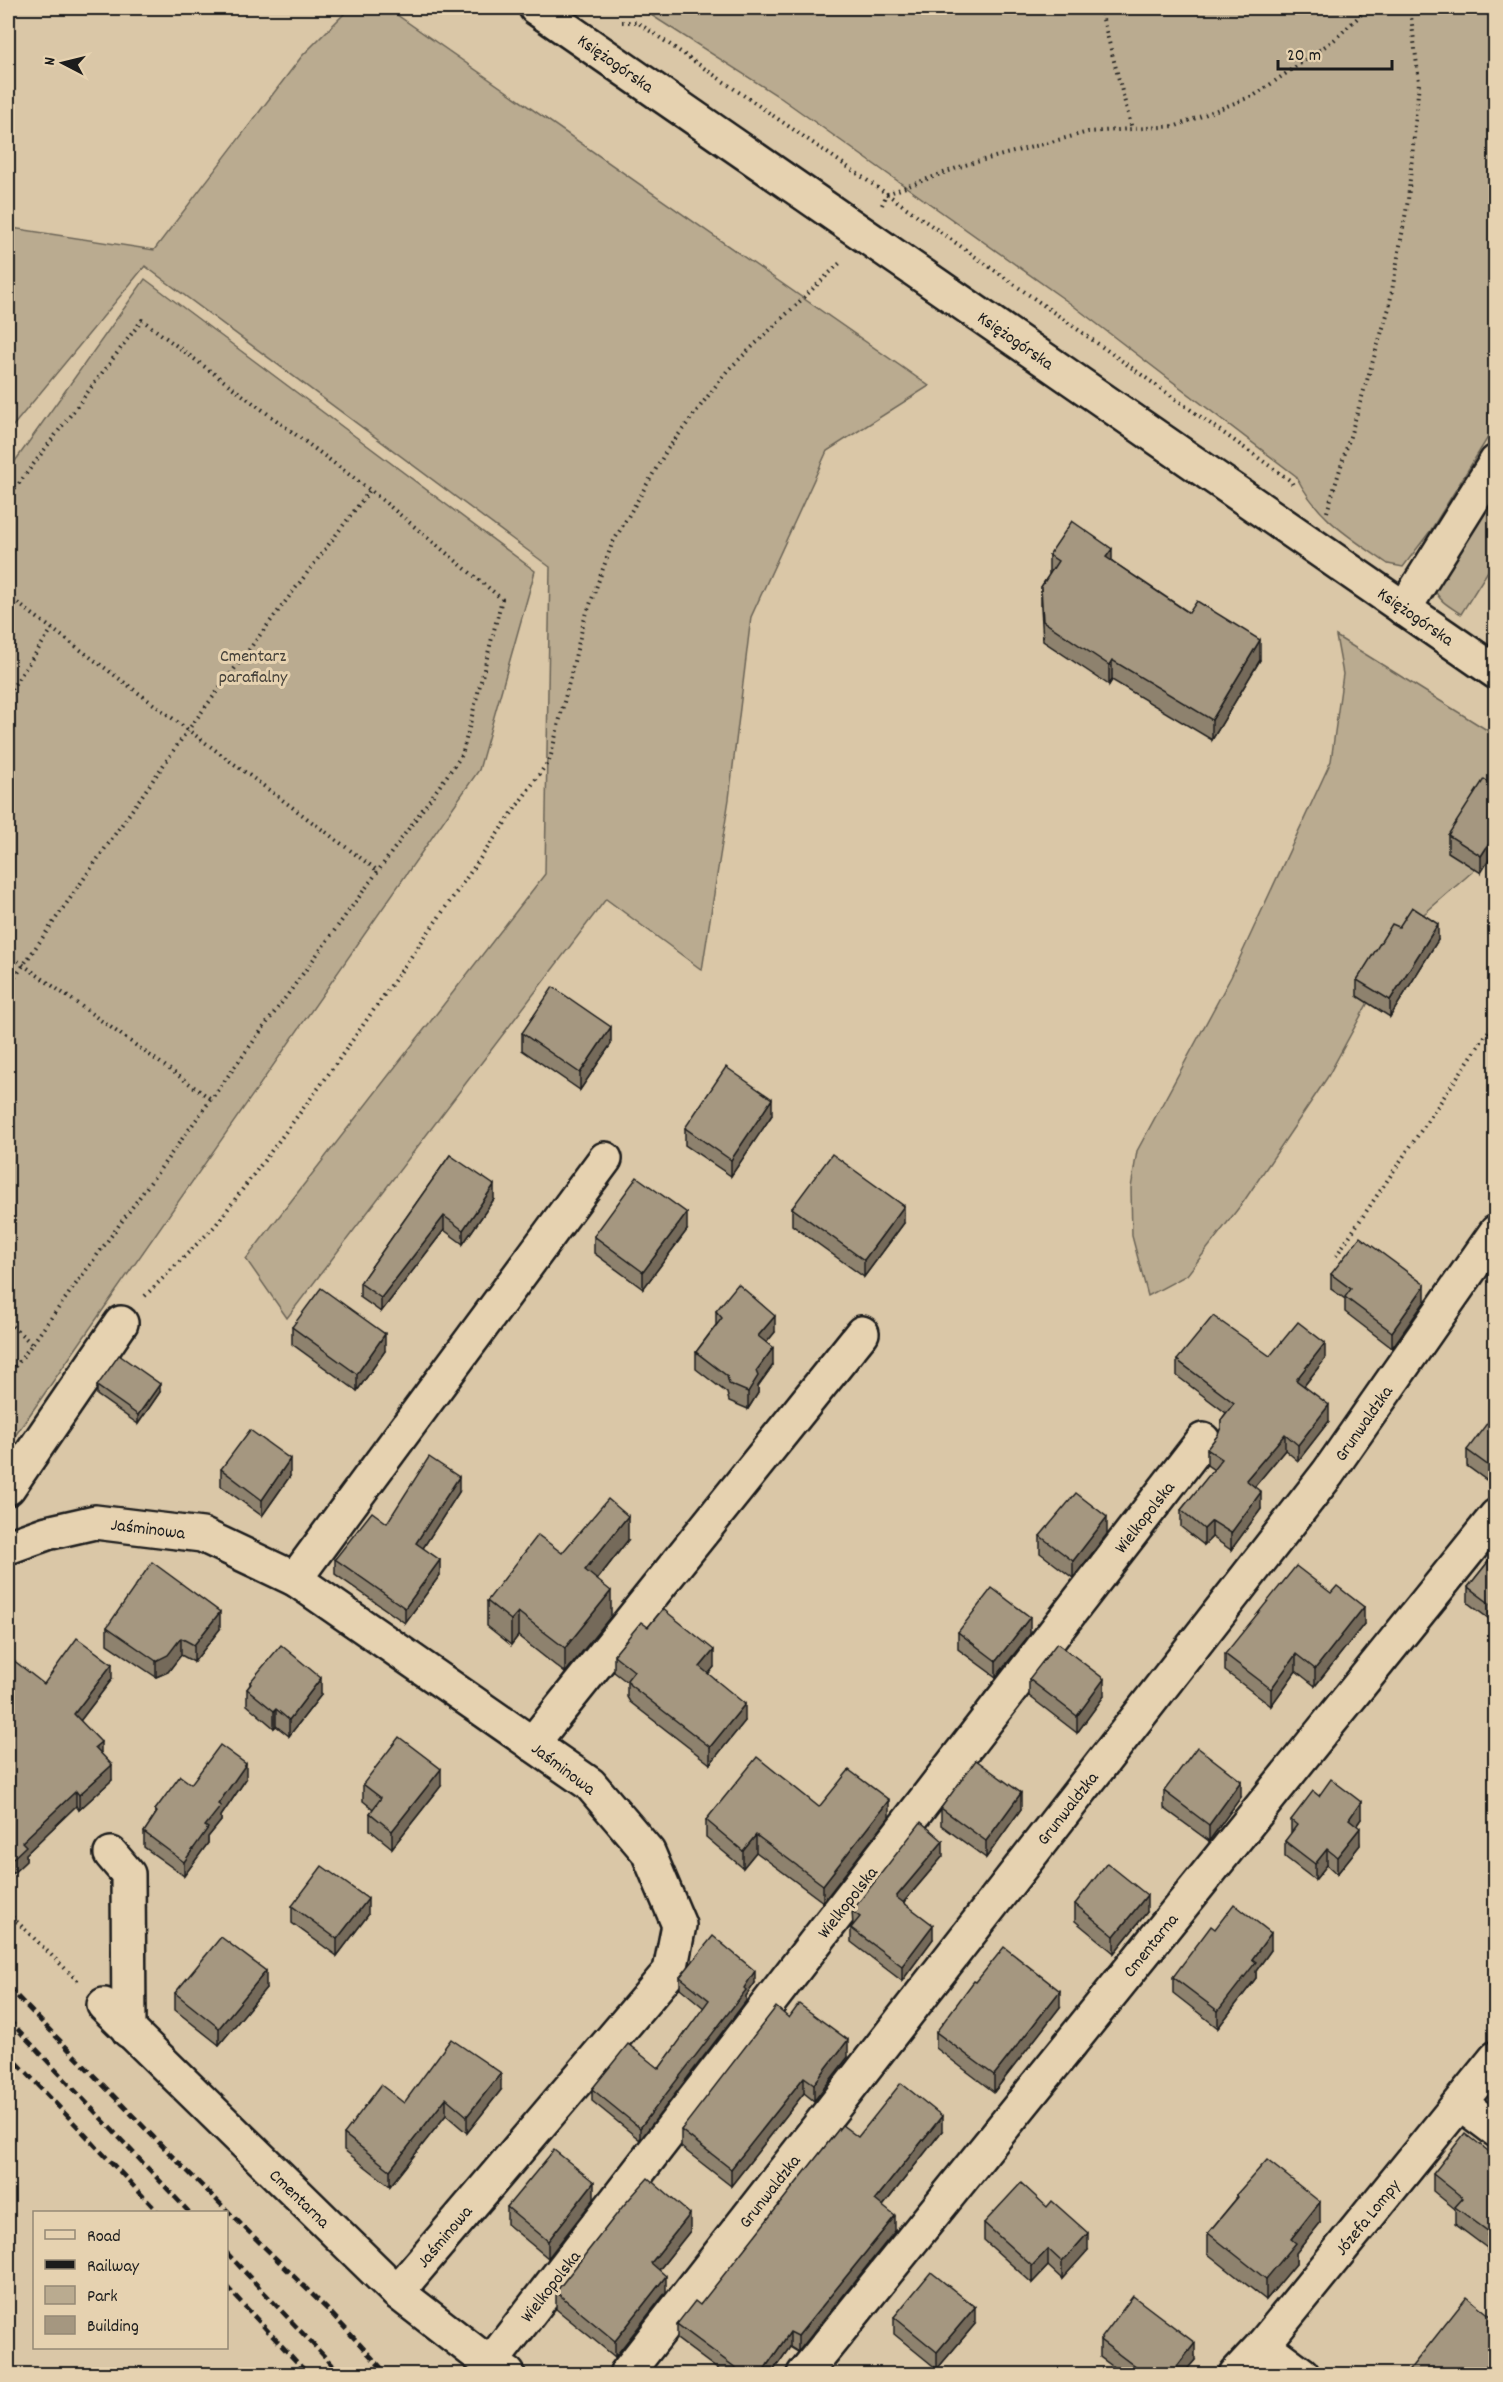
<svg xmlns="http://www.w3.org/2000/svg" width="1503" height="2382" font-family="Dekko,sans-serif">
  <rect width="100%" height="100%" fill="#dac7a7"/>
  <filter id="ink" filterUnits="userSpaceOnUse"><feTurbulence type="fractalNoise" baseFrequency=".0167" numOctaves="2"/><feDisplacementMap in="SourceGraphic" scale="12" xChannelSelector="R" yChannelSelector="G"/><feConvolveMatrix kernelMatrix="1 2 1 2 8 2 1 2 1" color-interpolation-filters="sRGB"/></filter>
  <g filter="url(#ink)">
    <g fill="#baab90" stroke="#6b6456" stroke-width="1.5">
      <polygon points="350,8 387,8 929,386 827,451 751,617 729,799 702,970 606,899 287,1318 246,1259 545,874 550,567 145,266 8,432 8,234 12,228 154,250 302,56"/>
      <path d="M640,8h855v418l-64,104 -28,37 -15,-3c-38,-27 -70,-44 -92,-88l-225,-172 -293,-208z"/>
      <polygon points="145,279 535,571 479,770 8,1446 8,471"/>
      <path d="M1495,491v69l-34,54c-12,-8 -23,-13 -27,-27z"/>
      <polygon points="1336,636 1495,735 1495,852 1409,927 1327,1078 1244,1201 1187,1275 1148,1296 1132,1236 1131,1188 1137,1151 1231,977 1331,761 1343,674"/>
    </g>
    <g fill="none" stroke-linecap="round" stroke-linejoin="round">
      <g stroke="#1c1c1c" stroke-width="38">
        <g id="minor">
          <polyline points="536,8 1496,672"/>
          <polyline points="1404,609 1496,462"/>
          <polyline points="8,1488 121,1323"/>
          <polyline points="8,1547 47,1533 95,1522 202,1535 295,1579 590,1784 648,1852 679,1925 670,1971 397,2292"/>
          <polyline points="295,1579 605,1159"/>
          <polyline points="532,1744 862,1333"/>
          <polyline points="111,1854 128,1874 129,2031"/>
          <polyline points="104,2005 397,2292 490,2364 508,2374"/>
          <polyline points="1460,2103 1496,2130"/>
          <polyline points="1263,2345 1302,2374"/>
          <polyline points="490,2364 1203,1440"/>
          <polyline points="626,2374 1328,1473 1496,1232"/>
          <polyline points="804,2374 1496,1516"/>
          <polyline points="1236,2374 1263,2345 1496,2058"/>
        </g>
      </g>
      <g stroke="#1c1c1c" stroke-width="4" stroke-dasharray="1.5 4.5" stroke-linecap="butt">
        <polyline points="1100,8 1132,129"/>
        <polyline points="622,22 637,22 887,194 1291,481 1294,487"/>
        <polyline points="882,205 887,194 965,165 1088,132 1176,126 1255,95 1334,40 1368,8"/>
        <polyline points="8,498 142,320 370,490 502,599 462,755 378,871"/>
        <polyline points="1327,512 1389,308 1408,200 1419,82 1410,8"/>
        <polyline points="8,596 378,871 8,1377"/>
        <polyline points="8,694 52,629"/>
        <polyline points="8,954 211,1099"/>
        <polyline points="8,987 188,730 370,490"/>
        <polyline points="1336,1256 1496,1020"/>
        <polyline points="145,1296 215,1226 323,1082 550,759 584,621 612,544 667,450 727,371 842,261"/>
        <polyline points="8,1322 32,1344"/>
        <polyline points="8,1913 79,1982"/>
      </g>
      <use href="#minor" stroke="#e6d2b0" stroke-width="33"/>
      <g stroke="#1c1c1c" stroke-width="4.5" stroke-dasharray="9 4.5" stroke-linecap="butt">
        <polyline points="8,1987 169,2153 332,2314 387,2374"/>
        <polyline points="8,2019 189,2212"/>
        <polyline points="8,2053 158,2212"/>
        <polyline points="226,2252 341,2374"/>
        <polyline points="226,2286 308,2374"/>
      </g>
    </g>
    <g fill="#8e826e" stroke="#1c1c1c" stroke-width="1.5">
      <polygon points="1049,555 1112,561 1260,660 1212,740 1112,680 1109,685 1043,641 1041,607 1041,587 1049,575"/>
      <polygon points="1490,783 1481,873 1448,852 1448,835"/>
      <polygon points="1399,927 1438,940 1390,1017 1357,996 1357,980"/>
      <polygon points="522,1033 611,1044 580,1090 522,1050"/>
      <polygon points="772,1115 731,1176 685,1145 685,1128"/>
      <polygon points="450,1155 494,1199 463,1244 444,1230 381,1312 360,1297 360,1283"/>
      <polygon points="792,1208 904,1223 864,1277 792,1225"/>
      <polygon points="687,1230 643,1289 594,1253 594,1236"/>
      <polygon points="1331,1274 1425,1301 1392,1348 1345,1312 1345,1299 1331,1289"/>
      <polygon points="716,1311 775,1332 766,1343 773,1365 758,1386 758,1393 748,1409 729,1401 727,1393 696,1369 696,1352 716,1325"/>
      <polygon points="292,1327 385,1351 357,1391 292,1344"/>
      <polygon points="1270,1356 1325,1359 1304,1386 1329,1421 1298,1461 1285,1450 1254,1487 1261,1509 1231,1550 1212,1537 1204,1545 1181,1527 1181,1510 1214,1470 1207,1465 1207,1449 1218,1435 1221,1428 1221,1420 1226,1413 1177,1376 1177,1360"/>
      <polygon points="97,1386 160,1392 138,1424 97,1395"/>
      <polygon points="1496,1428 1496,1487 1467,1466 1467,1450"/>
      <polygon points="221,1469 290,1476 262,1516 221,1486"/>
      <polygon points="459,1492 423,1548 440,1575 405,1623 335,1574 335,1559 387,1523"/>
      <polygon points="1107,1534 1073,1578 1040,1553 1040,1536"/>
      <polygon points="628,1540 597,1580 611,1616 565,1673 518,1636 511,1645 487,1626 487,1601 562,1553"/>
      <polygon points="1496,1552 1496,1624 1468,1603 1468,1587"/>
      <polygon points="1331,1593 1364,1624 1315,1686 1296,1671 1271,1706 1225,1671 1225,1654"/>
      <polygon points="107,1627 220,1629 194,1662 181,1655 168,1672 156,1677 107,1644"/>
      <polygon points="648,1627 714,1667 708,1674 745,1721 710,1764 630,1702 627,1697 627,1682 614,1672 614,1655"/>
      <polygon points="958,1632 1030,1634 996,1677 958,1649"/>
      <polygon points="112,1679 80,1721 101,1753 112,1780 79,1810 76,1806 26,1854 26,1861 8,1878 44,1684"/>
      <polygon points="1029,1679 1104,1696 1077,1733 1029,1696"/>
      <polygon points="250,1682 321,1695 289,1736 276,1726 274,1728 247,1705 247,1689 250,1685"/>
      <polygon points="246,1779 221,1816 221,1821 208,1837 208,1843 184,1876 144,1847 144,1832 155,1816 155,1810 191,1784"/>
      <polygon points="363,1784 441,1786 392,1848 370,1830 370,1813 373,1809 363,1801"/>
      <polygon points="1164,1791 1241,1797 1209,1841 1164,1808"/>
      <polygon points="1319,1796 1361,1819 1357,1825 1360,1845 1337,1874 1327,1865 1315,1880 1285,1857 1285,1841 1291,1834 1291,1820"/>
      <polygon points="819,1807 889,1817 823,1902 756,1852 743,1868 706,1837 706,1820"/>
      <polygon points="941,1808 1021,1809 986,1858 941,1825"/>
      <polygon points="943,1856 904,1902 933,1939 902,1981 851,1942 851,1928 853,1926 852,1911"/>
      <polygon points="1075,1904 1147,1912 1114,1953 1075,1921"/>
      <polygon points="292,1906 368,1915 337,1956 292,1923"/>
      <polygon points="1215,1929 1271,1950 1256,1971 1256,1978 1218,2028 1173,1993 1173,1977"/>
      <polygon points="680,1977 755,1983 746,1996 746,2001 640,2140 592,2101 592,2089 659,2069 704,2008 680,1988"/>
      <polygon points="266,1988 219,2045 175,2010 175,1993"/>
      <polygon points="1060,2007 994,2092 936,2048 936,2032"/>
      <polygon points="789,2018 848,2057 814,2101 804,2093 731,2186 681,2147 681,2130"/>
      <polygon points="501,2090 467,2133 446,2115 390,2186 344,2150 344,2134 404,2103"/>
      <polygon points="942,2131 883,2206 895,2231 798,2352 790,2347 771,2374 724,2374 677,2339 677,2324 700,2305 858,2137"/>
      <polygon points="1496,2157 1496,2258 1487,2251 1487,2248 1455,2224 1455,2209 1433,2191 1433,2174"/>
      <polygon points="1236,2195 1320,2223 1296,2253 1296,2264 1266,2300 1208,2254 1208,2233 1236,2199"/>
      <polygon points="594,2199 548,2258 507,2224 507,2207"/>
      <polygon points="984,2223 1088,2250 1062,2279 1048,2266 1032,2283 984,2240"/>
      <polygon points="690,2231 659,2270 666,2292 615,2357 556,2309 556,2292"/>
      <polygon points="894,2317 975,2324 937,2369 894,2334"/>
      <polygon points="1100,2340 1195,2360 1183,2374 1123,2374 1100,2357"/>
    </g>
    <g fill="#746a5a" stroke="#1c1c1c" stroke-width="1.5">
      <polygon points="1112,549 1112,569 1106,557"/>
      <polygon points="1260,640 1260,660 1212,740 1212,720"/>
      <polygon points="1112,660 1112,680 1109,685 1109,665"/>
      <polygon points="1496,833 1496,849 1481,873 1481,856"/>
      <polygon points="1438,924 1438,940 1390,1017 1390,1000"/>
      <polygon points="611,1027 611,1044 580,1090 580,1073"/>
      <polygon points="772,1099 772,1115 731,1176 731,1160"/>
      <polygon points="494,1185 494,1199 463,1244 463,1230"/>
      <polygon points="904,1206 904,1223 864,1277 864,1260"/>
      <polygon points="687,1213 687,1230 643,1289 643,1272"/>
      <polygon points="444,1216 444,1230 381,1312 381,1298"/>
      <polygon points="1425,1285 1425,1301 1392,1348 1392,1332"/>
      <polygon points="775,1316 775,1332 758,1353 758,1336"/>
      <polygon points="385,1334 385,1351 357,1391 357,1374"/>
      <polygon points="1325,1343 1325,1359 1296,1396 1296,1380"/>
      <polygon points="773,1348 773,1365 758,1386 758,1393 748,1409 748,1392 756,1371"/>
      <polygon points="160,1384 160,1392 138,1424 138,1415"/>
      <polygon points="1329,1405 1329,1421 1298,1461 1298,1445"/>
      <polygon points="1285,1434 1285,1450 1246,1497 1246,1480"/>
      <polygon points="290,1459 290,1476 262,1516 262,1500"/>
      <polygon points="459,1477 459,1492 416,1559 416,1543"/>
      <polygon points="1261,1492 1261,1509 1231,1550 1231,1533"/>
      <polygon points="628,1516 628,1540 585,1595 585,1570"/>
      <polygon points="1107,1517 1107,1534 1073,1578 1073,1561"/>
      <polygon points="1212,1521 1212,1537 1204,1545 1204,1529"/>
      <polygon points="440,1560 440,1575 405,1623 405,1608"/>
      <polygon points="611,1591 611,1616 565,1673 565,1648"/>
      <polygon points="1364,1607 1364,1624 1315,1686 1315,1669"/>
      <polygon points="220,1612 220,1629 194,1662 194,1645"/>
      <polygon points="518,1612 518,1636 511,1645 511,1620"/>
      <polygon points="1030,1617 1030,1634 996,1677 996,1661"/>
      <polygon points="181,1638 181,1655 168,1672 156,1677 156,1661"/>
      <polygon points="714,1650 714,1667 700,1684 700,1667"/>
      <polygon points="1296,1654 1296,1671 1271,1706 1271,1689"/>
      <polygon points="112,1664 112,1679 74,1729 74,1714"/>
      <polygon points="321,1678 321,1695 289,1736 289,1720"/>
      <polygon points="1104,1679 1104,1696 1077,1733 1077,1716"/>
      <polygon points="745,1704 745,1721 710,1764 710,1747"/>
      <polygon points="276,1709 276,1726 274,1728 274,1711"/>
      <polygon points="101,1742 101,1757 95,1747"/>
      <polygon points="246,1764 246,1779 221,1816 221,1821 208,1837 208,1843 184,1876 184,1862 218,1804"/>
      <polygon points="112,1765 112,1780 79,1810 79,1795"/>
      <polygon points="441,1769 441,1786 392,1848 392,1831"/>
      <polygon points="1241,1781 1241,1797 1209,1841 1209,1825"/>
      <polygon points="76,1791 76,1806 26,1854 26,1861 8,1878 8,1863 22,1842"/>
      <polygon points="1021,1793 1021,1809 986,1858 986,1841"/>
      <polygon points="889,1800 889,1817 823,1902 823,1885"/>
      <polygon points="1361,1802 1361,1819 1349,1836 1349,1819"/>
      <polygon points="1360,1828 1360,1845 1337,1874 1337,1857"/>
      <polygon points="756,1835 756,1852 743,1868 743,1851"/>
      <polygon points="943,1841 943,1856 896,1911 896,1897"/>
      <polygon points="1327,1849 1327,1865 1315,1880 1315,1864"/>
      <polygon points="1147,1895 1147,1912 1114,1953 1114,1936"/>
      <polygon points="368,1899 368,1915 337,1956 337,1939"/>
      <polygon points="933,1925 933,1939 902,1981 902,1966"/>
      <polygon points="1271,1933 1271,1950 1256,1971 1256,1978 1218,2028 1218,2011 1252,1959"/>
      <polygon points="266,1971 266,1988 219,2045 219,2028"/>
      <polygon points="755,1971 755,1983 746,1996 746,2001 640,2140 640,2128"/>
      <polygon points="1060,1991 1060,2007 994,2092 994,2075"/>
      <polygon points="848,2040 848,2057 814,2101 814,2084"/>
      <polygon points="501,2073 501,2090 467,2133 467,2116"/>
      <polygon points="804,2077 804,2093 731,2186 731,2169"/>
      <polygon points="446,2098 446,2115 390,2186 390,2170"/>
      <polygon points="942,2116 942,2131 875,2216 875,2200"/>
      <polygon points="594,2182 594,2199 548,2258 548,2241"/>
      <polygon points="1320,2202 1320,2223 1296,2253 1296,2264 1266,2300 1266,2279 1291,2239"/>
      <polygon points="690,2214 690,2231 651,2280 651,2263"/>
      <polygon points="895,2216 895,2231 798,2352 798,2336"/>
      <polygon points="1088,2233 1088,2250 1062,2279 1062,2262"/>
      <polygon points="1048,2249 1048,2266 1032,2283 1032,2266"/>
      <polygon points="666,2276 666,2292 615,2357 615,2341"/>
      <polygon points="975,2307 975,2324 937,2369 937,2352"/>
      <polygon points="790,2332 790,2347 771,2374 761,2374"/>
      <polygon points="1195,2343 1195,2360 1183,2374 1171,2374"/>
      <polygon points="1496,2356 1496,2373 1494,2374 1480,2374"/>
    </g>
    <g fill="#a59780" stroke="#1c1c1c" stroke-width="1.5">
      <polygon points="1072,521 1112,549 1106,557 1189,613 1197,601 1260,640 1212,720 1112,660 1109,665 1043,621 1041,587 1058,561 1049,555"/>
      <polygon points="1496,774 1496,833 1481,856 1448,835 1484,779 1490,783"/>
      <polygon points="1412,907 1438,924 1390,1000 1357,980 1392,924 1399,927"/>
      <polygon points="553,987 611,1027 580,1073 522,1033"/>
      <polygon points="726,1067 772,1099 731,1160 685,1128"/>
      <polygon points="832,1154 904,1206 864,1260 792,1208"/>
      <polygon points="450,1155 494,1185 463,1230 444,1216 381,1298 360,1283"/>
      <polygon points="637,1177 687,1213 643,1272 594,1236"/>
      <polygon points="1360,1237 1425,1285 1392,1332 1345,1297 1351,1289 1331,1274"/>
      <polygon points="738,1284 775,1316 758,1336 773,1348 756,1371 758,1376 748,1392 729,1384 727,1376 696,1352 722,1318 716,1311"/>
      <polygon points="321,1288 385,1334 357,1374 292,1327"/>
      <polygon points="1213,1316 1270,1356 1298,1322 1325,1343 1296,1380 1329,1405 1298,1445 1285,1434 1246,1480 1261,1492 1231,1533 1212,1521 1204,1529 1181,1510 1222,1459 1207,1449 1218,1435 1221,1427 1221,1420 1234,1403 1177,1360"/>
      <polygon points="119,1355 160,1384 138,1415 97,1386"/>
      <polygon points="1488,1422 1496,1428 1496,1471 1467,1450"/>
      <polygon points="250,1430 290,1459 262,1500 221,1469"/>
      <polygon points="429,1457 459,1477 416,1543 440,1560 405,1608 335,1559 372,1512 387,1523"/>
      <polygon points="1076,1493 1107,1517 1073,1561 1040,1536"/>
      <polygon points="608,1499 628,1516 585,1570 611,1591 565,1648 518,1612 511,1620 487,1601 538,1535 562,1553"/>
      <polygon points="1496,1552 1496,1608 1468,1587"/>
      <polygon points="152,1562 220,1612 194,1645 181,1638 168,1655 156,1661 107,1627"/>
      <polygon points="1296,1566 1331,1593 1337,1586 1364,1607 1315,1669 1296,1654 1271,1689 1225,1654"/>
      <polygon points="992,1588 1030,1617 996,1661 958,1632"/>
      <polygon points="663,1609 714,1650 700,1667 745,1704 710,1747 630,1685 627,1680 634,1671 614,1655 641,1622 648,1627"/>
      <polygon points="77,1638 112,1664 74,1714 101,1742 95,1747 112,1765 79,1795 76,1791 22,1842 26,1846 8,1863 8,1656 44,1684"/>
      <polygon points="1057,1643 1104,1679 1077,1716 1029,1679"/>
      <polygon points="281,1645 321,1678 289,1720 276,1709 274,1711 247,1689 251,1684 250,1682"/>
      <polygon points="399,1737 441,1769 392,1831 370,1813 381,1798 363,1784"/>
      <polygon points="220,1745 246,1764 218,1804 221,1806 205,1826 208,1828 184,1862 144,1832 157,1812 155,1810 180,1776 191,1784"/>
      <polygon points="1197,1747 1241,1781 1209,1825 1164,1791"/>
      <polygon points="757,1757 819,1807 849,1770 889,1800 823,1885 756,1835 743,1851 706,1820"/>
      <polygon points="976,1760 1021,1793 986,1841 941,1808"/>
      <polygon points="1331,1779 1361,1802 1349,1819 1360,1828 1337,1857 1327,1849 1315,1864 1285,1841 1297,1825 1291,1820 1313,1791 1319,1796"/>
      <polygon points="921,1822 943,1841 896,1897 933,1925 902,1966 851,1928 860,1917 852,1911"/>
      <polygon points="1107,1863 1147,1895 1114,1936 1075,1904"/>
      <polygon points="322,1866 368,1899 337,1939 292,1906"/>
      <polygon points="1234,1904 1271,1933 1252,1959 1256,1962 1218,2011 1173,1977 1211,1926 1215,1929"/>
      <polygon points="713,1936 755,1971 744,1988 746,1990 640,2128 592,2089 628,2044 659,2069 709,2000 680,1977"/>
      <polygon points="221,1937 266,1971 219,2028 175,1993"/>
      <polygon points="1004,1947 1060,1991 994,2075 936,2032 974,1981 976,1982"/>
      <polygon points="799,2004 848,2040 814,2084 804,2077 731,2169 681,2130 776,2007 789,2018"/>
      <polygon points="451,2039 501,2073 467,2116 446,2098 390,2170 344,2134 381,2085 404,2103"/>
      <polygon points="901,2083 942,2116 875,2200 895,2216 798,2336 790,2332 761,2374 744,2374 677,2324 695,2301 700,2305 842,2125 858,2137"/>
      <polygon points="1465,2133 1496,2157 1496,2242 1487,2235 1489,2232 1455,2207 1463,2198 1433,2174"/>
      <polygon points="554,2150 594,2182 548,2241 507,2207"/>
      <polygon points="1267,2160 1320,2202 1291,2239 1296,2243 1266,2279 1208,2233 1238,2197 1236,2195"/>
      <polygon points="648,2178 690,2214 651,2263 666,2276 615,2341 556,2292 623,2206"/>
      <polygon points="1021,2183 1047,2207 1052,2201 1088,2233 1062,2262 1048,2249 1032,2266 984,2223"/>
      <polygon points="931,2272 975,2307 937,2352 894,2317"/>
      <polygon points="1133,2296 1195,2343 1171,2374 1145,2374 1100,2340"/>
      <polygon points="1467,2297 1496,2320 1496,2356 1480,2374 1406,2374"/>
    </g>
  </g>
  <g text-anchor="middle" stroke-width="6" stroke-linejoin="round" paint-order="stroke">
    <g font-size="18" fill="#1c1c1c" stroke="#e6d2b0">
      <text transform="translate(616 63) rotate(35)" y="6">Księżogórska</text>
      <text transform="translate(1016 340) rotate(35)" y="6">Księżogórska</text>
      <text transform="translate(1416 616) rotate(35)" y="6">Księżogórska</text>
      <text transform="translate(1363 1423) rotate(-55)" y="6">Grunwaldzka</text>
      <text transform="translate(1144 1517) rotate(-52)" y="6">Wielkopolska</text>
      <text transform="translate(148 1528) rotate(7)" y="6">Jaśminowa</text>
      <text transform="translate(564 1768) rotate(37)" y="6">Jaśminowa</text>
      <text transform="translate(1067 1808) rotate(-52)" y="6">Grunwaldzka</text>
      <text transform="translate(847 1902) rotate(-52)" y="6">Wielkopolska</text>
      <text transform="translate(1150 1945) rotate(-51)" y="6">Cmentarna</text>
      <text transform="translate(769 2191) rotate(-52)" y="6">Grunwaldzka</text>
      <text transform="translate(300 2198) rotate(44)" y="6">Cmentarna</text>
      <text transform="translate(1367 2217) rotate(-51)" y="6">Józefa Lompy</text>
      <text transform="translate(444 2236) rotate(-50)" y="6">Jaśminowa</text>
      <text transform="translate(550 2286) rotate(-52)" y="6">Wielkopolska</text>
    </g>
    <g font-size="18" fill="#444039" stroke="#e6d2b0">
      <text x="253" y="661">Cmentarz<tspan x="253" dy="21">parafialny</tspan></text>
    </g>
  </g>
  <rect width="1503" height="2382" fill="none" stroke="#e6d2b0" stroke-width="30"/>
  <rect x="15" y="15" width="1473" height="2352" fill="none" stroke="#1c1c1c" stroke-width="2" filter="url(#ink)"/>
  <rect x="33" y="2211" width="195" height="138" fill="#e6d2b0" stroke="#958975" stroke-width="1.5"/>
  <rect x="45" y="2230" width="30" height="9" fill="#e6d2b0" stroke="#958975" stroke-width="1.5"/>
  <text x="87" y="2241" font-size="18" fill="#1c1c1c">Road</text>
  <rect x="45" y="2260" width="30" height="9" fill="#1c1c1c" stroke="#958975" stroke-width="1.5"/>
  <text x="87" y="2271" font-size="18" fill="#1c1c1c">Railway</text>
  <rect x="45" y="2286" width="30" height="18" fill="#baab90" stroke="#958975" stroke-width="1.5"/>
  <text x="87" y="2301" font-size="18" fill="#1c1c1c">Park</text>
  <rect x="45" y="2316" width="30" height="18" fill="#a59780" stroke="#958975" stroke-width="1.5"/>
  <text x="87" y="2331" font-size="18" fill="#1c1c1c">Building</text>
  <g transform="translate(63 63) rotate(277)" stroke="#e6d2b0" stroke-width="4.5" paint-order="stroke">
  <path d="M0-4.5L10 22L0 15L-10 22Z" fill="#1c1c1c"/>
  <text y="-9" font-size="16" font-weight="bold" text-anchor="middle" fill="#1c1c1c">N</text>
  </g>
  <path d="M1278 60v9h114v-9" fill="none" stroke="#1c1c1c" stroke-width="3"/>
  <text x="1287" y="60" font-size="18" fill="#1c1c1c" stroke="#e6d2b0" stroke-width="4.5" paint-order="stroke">20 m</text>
</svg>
